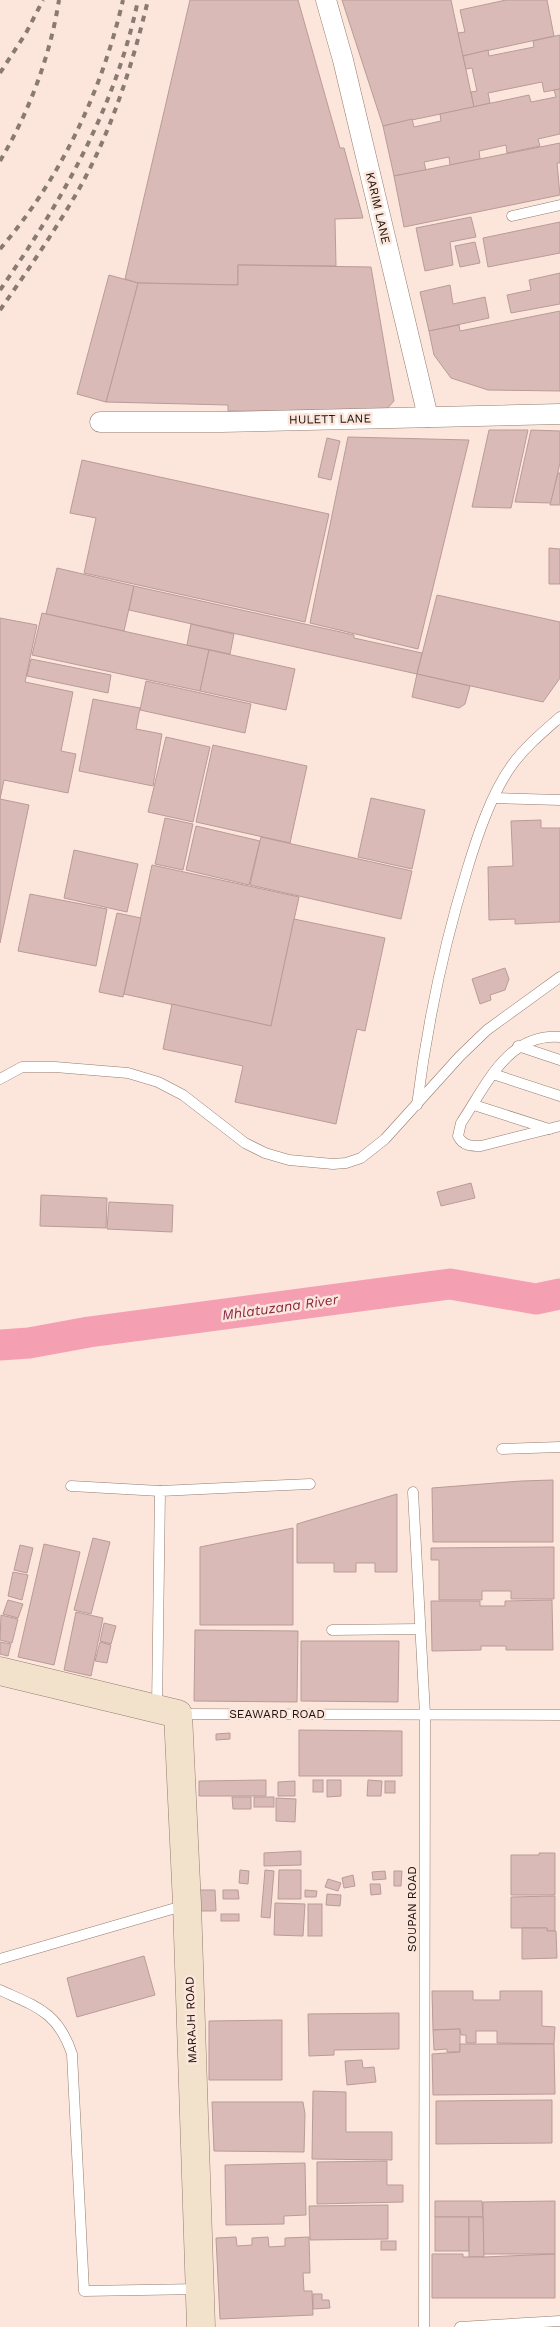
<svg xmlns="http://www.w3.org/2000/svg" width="560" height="2327" font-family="'Work Sans',sans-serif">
  <rect width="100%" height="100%" fill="#fce6db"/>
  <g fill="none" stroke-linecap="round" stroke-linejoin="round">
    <polyline stroke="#f59fb3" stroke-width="31" points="0,1345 29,1343 89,1332 450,1284 536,1299 560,1294"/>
  </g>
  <g fill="#d9bab6" stroke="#b99b97">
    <polygon points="190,0 298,0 340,148 344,148 363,218 335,219 336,266 238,265 238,285 138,283 125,279"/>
    <polygon points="342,0 451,0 474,107 383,126"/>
    <polygon points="506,0 547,0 554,36 463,56 458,33 465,32 460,10"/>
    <polygon points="560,35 560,89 544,92 542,82 488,93 490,103 474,107 471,92 477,91 472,68 466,69 463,56 488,50 489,56 534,47 533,41"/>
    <polygon points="560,89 560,134 538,139 540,146 507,153 506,145 479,151 480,159 450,165 449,157 424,162 426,170 394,176 383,126 412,119 414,127 441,121 440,114 529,95 531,102 556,97 554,90"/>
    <polygon points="560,143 560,163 557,163 560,195 404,227 394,176"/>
    <polygon points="471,217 476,237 450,242 453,265 425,271 416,228"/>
    <polygon points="560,222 560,253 488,267 483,238"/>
    <polygon points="475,242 480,263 460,267 455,246"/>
    <polygon points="238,265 371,267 394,401 384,412 228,411 228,405 106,402 138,283 238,285"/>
    <polygon points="560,273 560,304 511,313 507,295 531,290 529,280"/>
    <polygon points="109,275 138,283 106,402 77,394"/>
    <polygon points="450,285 453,304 485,297 489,318 429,331 420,292"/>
    <polygon points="560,311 560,391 488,390 451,378 434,355 429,331 459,325 460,331"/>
    <polygon points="489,430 528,430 511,508 472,507"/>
    <polygon points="531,430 560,431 560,463 551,503 515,502"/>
    <polygon points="348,437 469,440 418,649 310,623"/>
    <polygon points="327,438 340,441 331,480 318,477"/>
    <polygon points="82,460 329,514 305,622 84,573 96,518 70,513"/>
    <polygon points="558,473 560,473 560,505 550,505"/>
    <polygon points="549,548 560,549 560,584 549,584"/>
    <polygon points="57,568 134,586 124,631 46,614"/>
    <polygon points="134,586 354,635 354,638 422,653 417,674 129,610"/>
    <polygon points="437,595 560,622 560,678 543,702 417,674"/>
    <polygon points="42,613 209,650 200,691 32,655"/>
    <polygon points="0,618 37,625 25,682 73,692 61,751 76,754 68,793 4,780 0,799 29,805 0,943"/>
    <polygon points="191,624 234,634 230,654 187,645"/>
    <polygon points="209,650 295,669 286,710 200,691"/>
    <polygon points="31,659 111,675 108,693 27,676"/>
    <polygon points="417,674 470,686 465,704 459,708 412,697"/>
    <polygon points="146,681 251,704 245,733 140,710"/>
    <polygon points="93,699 140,708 136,729 162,734 153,786 79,771"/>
    <polygon points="166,737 210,747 193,822 148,812"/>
    <polygon points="213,745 307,766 290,843 196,822"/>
    <polygon points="371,798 425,810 412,869 358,857"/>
    <polygon points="165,818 193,824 183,870 155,864"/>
    <polygon points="541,820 541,828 560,828 560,922 515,924 515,919 489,920 488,867 513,866 511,821"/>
    <polygon points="196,826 260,841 249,885 186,870"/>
    <polygon points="261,837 412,871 401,919 250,885"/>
    <polygon points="74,850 138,864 127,912 64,898"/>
    <polygon points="152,865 299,897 271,1026 124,994"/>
    <polygon points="30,894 107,909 96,966 18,951"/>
    <polygon points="117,913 141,918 123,997 99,992"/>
    <polygon points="294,919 385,938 365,1031 357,1029 336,1124 235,1102 243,1066 163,1049 172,1004 271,1026"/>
    <polygon points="505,968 509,979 505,990 490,995 491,1000 480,1004 472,979"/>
    <polygon points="471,1183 475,1198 441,1206 437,1192"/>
    <polygon points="41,1195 107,1198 106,1228 40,1226"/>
    <polygon points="109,1202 173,1205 172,1232 107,1229"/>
    <polygon points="553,1480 553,1542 433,1542 432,1488 521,1481"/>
    <polygon points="397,1494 397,1572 375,1572 375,1563 356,1563 356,1572 334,1572 334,1563 297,1563 297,1524"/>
    <polygon points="293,1528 293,1625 200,1625 200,1547"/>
    <polygon points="93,1538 110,1542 91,1614 74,1610"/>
    <polygon points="44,1544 80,1552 54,1665 18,1657"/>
    <polygon points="20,1545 33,1548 27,1573 14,1570"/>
    <polygon points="554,1547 554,1599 511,1599 511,1591 482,1591 482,1600 439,1600 439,1560 431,1560 431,1548"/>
    <polygon points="13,1572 28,1575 22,1600 8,1596"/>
    <polygon points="8,1600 23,1604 18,1618 3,1614"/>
    <polygon points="552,1600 553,1650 506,1650 506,1646 481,1646 481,1650 432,1651 431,1601 480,1601 480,1606 505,1606 505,1601"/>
    <polygon points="76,1612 103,1618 91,1676 64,1670"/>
    <polygon points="1,1615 18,1619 12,1643 0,1640"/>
    <polygon points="104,1623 116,1626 111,1644 100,1641"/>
    <polygon points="195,1630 298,1631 297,1702 194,1701"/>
    <polygon points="301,1641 399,1641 398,1702 301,1701"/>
    <polygon points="0,1642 11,1644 8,1656 0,1654"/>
    <polygon points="100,1642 111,1645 107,1663 95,1661"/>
    <polygon points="299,1730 402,1731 402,1776 299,1776"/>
    <polygon points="230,1733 230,1739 216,1740 216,1734"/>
    <polygon points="266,1780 266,1796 199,1796 199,1781"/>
    <rect x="313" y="1780" width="10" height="12"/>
    <polygon points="327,1780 341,1780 341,1796 327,1797"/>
    <polygon points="368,1780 382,1781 381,1796 367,1796"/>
    <polygon points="295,1781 295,1796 278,1796 278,1782"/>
    <rect x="385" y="1781" width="10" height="12"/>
    <polygon points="232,1797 251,1797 251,1809 233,1809"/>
    <rect x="254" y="1797" width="20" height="10"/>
    <polygon points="276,1798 296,1799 295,1822 276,1821"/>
    <polygon points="301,1851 301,1865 264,1866 264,1853"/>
    <polygon points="539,1853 555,1853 555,1895 511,1895 511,1855 539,1855"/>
    <polygon points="240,1870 249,1871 248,1884 239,1883"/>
    <polygon points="265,1870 274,1871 270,1918 261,1917"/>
    <polygon points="279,1870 301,1870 301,1899 278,1899"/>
    <polygon points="385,1871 386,1879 373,1880 372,1872"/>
    <polygon points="394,1871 402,1871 401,1886 394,1886"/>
    <polygon points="353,1875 355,1886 344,1888 342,1878"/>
    <polygon points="328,1879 341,1883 338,1891 325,1887"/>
    <polygon points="370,1884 380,1884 381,1894 371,1895"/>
    <polygon points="199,1890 215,1890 216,1911 200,1911"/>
    <polygon points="223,1890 238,1890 239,1899 223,1899"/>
    <polygon points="305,1890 317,1891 316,1897 305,1897"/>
    <polygon points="327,1894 341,1895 340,1906 326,1905"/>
    <polygon points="555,1896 555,1931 547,1931 547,1928 511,1928 511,1897"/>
    <polygon points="275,1903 305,1904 303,1936 274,1935"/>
    <rect x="308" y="1904" width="14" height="32"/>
    <rect x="221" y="1914" width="18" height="7"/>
    <polygon points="522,1928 547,1928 547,1931 556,1931 557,1958 522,1959"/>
    <polygon points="144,1956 155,1995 77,2017 67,1978"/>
    <polygon points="432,1991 473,1991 473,2000 500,2000 500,1991 542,1991 542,2026 555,2027 554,2044 497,2043 497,2031 476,2031 476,2043 466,2043 466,2035 461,2035 460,2029 433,2030"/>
    <polygon points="399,2013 399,2049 334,2050 334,2055 309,2056 308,2014"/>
    <polygon points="282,2020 282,2080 209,2080 209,2021"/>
    <polygon points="460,2029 460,2052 447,2052 447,2049 434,2050 433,2030"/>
    <polygon points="460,2044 554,2044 555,2094 433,2095 432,2054 460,2052"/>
    <polygon points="362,2060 363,2068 374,2067 376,2082 347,2085 345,2061"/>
    <polygon points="313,2091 346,2092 346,2132 392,2132 392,2160 312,2159"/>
    <polygon points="552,2100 552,2143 436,2144 436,2101"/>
    <polygon points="212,2102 303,2102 305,2114 304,2152 214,2151"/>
    <polygon points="387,2161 387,2185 403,2185 403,2202 317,2204 317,2162"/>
    <polygon points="305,2163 306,2215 284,2216 284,2224 226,2225 225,2165"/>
    <polygon points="435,2201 482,2201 483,2217 435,2217"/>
    <polygon points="555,2201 555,2254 483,2254 483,2202"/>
    <polygon points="388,2205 388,2239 310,2240 309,2206"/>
    <rect x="435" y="2217" width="34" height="34"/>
    <polygon points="469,2217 483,2217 484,2257 469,2257"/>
    <polygon points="236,2237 237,2246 252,2245 252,2238 268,2237 269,2247 285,2246 285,2238 309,2237 310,2273 303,2273 304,2291 312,2291 313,2315 220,2319 216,2238"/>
    <rect x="381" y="2241" width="15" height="9"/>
    <polygon points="432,2254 463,2254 463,2257 484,2257 555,2254 555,2298 432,2298"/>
    <polygon points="313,2294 322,2294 322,2300 329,2300 330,2308 313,2309"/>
  </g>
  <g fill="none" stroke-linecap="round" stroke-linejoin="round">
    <g stroke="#947b6e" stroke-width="11">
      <g id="lane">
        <polyline points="512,216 560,205"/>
        <polyline points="495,798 560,800"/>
        <path d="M560,1037c-53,-4 -74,49 -99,86l-3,13c5,10 13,10 23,10l79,-20"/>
        <polyline points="518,1046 560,1060"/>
        <polyline points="493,1074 560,1096"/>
        <polyline points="0,1079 22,1067 55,1067 128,1073 158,1082 183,1095 245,1143 265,1153 289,1160 333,1164 346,1163 361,1158 385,1139 460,1056 487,1030 560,977"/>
        <path d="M417,1105c10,-80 26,-157 50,-235 10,-33 24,-76 45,-105 13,-18 31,-33 48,-48"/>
        <polyline points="474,1105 549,1129"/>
        <polyline points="502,1449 560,1447"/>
        <polyline points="71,1486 160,1491"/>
        <polyline points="413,1492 425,1714 424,2327"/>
        <polyline points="332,1630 420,1629"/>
        <polyline points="157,1707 160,1491 310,1484"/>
        <polyline points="179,1714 560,1715"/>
        <polyline points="0,1959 186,1905"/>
        <path d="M0,1990c37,17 58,22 72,64l12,237 115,-2"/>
        <polyline points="460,2327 560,2321"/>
      </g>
    </g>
    <g stroke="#947b6e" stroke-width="21">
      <g id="street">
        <polyline points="326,0 343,60 428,417"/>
        <polyline points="100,422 221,422 560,414"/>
      </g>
    </g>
    <g stroke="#947b6e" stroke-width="29">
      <polyline id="secondary" points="0,1671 178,1714 187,1904 201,2327"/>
    </g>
    <use href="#lane" stroke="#fff" stroke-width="10"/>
    <use href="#street" stroke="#fff" stroke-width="20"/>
    <use href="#secondary" stroke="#f3e2cb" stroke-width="28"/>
    <g stroke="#897a72" stroke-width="4" stroke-dasharray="6 6" stroke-linecap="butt">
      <polyline points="0,73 26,33 43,0"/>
      <path d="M0,161c29,-49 50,-104 59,-161"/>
      <path d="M0,249c61,-71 102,-158 123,-249"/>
      <path d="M0,290c62,-89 116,-183 138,-290"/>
      <path d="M0,310c26,-37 52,-75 75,-114 35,-60 57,-129 73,-196"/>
    </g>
  </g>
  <g text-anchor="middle" stroke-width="5" stroke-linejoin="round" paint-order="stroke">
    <g font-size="12" fill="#19100b" stroke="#fce6db">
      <text transform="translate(378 208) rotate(77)" y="4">KARIM LANE</text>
      <text transform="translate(330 419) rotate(-1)" y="4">HULETT LANE</text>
      <text x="277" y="1718">SEAWARD ROAD</text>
      <text transform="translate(412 1909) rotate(-90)" y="4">SOUPAN ROAD</text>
      <text transform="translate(191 2020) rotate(-92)" y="4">MARAJH ROAD</text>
    </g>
    <g font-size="14" font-style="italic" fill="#872546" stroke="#fce6db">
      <text transform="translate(280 1307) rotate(-8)" y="5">Mhlatuzana River</text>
    </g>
  </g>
</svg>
